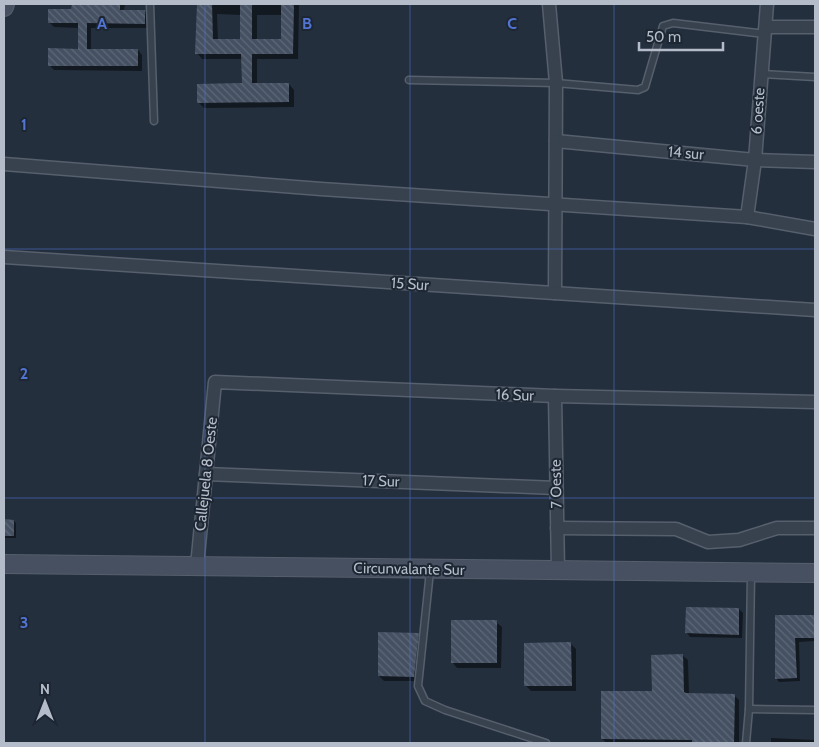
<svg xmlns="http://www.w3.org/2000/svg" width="819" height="747" font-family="Cabin,sans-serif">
  <defs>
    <pattern id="building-back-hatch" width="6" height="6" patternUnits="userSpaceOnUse" patternTransform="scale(1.25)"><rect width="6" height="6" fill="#455162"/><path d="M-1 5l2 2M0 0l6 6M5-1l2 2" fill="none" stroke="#5d6877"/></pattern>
  </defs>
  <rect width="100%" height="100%" fill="#242f3e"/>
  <g fill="#0007" fill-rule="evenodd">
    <polygon points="73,4 125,4 124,11 144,11 149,16 149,28 91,28 91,50 138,50 142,55 142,71 54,70 49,65 79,50 80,28 54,27 49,22 73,10"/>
    <path d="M198,4h101l-1,55h-41v25h32l5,6v17l-90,1 -6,-6 45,-17v-26h-41l-5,-6zM217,14l24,1v25h-23zM257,15h26v25h-26z"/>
    <polygon points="4,501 4,521 14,521 16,523 16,538 4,538"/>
    <polygon points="739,609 743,613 742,638 690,637 687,633"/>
    <polygon points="815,616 815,641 799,642 800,681 779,682 776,678 776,617"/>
    <polygon points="496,622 502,627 501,668 457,668 452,662"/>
    <polygon points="418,634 423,640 419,681 384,681 379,676"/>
    <polygon points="571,644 576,649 576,691 531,691 526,686"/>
    <polygon points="682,655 688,660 689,694 734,695 739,700 739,743 607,743 602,739 654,693"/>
    <polygon points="771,738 815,740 815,743 771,743"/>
  </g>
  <g fill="url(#building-back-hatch)">
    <polygon points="72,4 120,4 120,10 145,10 145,24 87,23 87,49 138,49 138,66 48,66 48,48 78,49 78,23 48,23 48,9 71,9"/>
    <polygon points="197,4 212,4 213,39 240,39 240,4 252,4 252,39 281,39 281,4 294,4 293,54 252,54 252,83 289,83 289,102 197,103 197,84 242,83 241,54 195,54"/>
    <polygon points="4,519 14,520 14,536 4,536"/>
    <polygon points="686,607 739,608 739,635 685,633"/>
    <polygon points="775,615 815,615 815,638 795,638 797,678 775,679"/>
    <rect x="451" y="620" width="46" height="43"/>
    <polygon points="378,632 419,633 414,677 378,676"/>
    <polygon points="571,642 572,686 524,686 524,643"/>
    <polygon points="683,654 684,692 686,693 735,694 734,743 692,743 692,740 601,739 601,691 652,691 651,655"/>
  </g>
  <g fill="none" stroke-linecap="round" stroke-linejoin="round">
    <g stroke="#565f6c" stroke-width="9">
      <g id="lane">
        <polyline points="150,4 154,121"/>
        <polyline points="761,74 815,77"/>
        <polyline points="409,80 556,83 638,90 645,87 663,26 673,23 765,34"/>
        <polyline points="430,571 418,686 425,701 445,710 546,743"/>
        <polyline points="749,709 815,710"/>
        <polyline points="746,743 749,709 751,574"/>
      </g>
    </g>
    <g stroke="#565f6c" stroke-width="15">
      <g id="street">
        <polyline points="549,4 556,83 555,293"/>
        <polyline points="766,27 815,27"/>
        <polyline points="556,141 755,160 815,162"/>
        <polyline points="4,164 321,189 747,217 815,229"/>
        <polyline points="747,217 755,160 767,4"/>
        <polyline points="4,257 815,310"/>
        <polyline points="555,396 558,571"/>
        <polyline points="206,474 556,488"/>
        <polyline points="557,528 676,529 708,542 739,540 777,528 815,528"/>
        <polyline points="197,566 215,382 555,396 815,402"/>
      </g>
    </g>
    <g stroke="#565f6c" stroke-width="20">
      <g id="secondary">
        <polyline points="4,7 5,4"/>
        <polyline points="4,564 815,573"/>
      </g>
    </g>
    <use href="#lane" stroke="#38414e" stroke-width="6"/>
    <use href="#street" stroke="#38414e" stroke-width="12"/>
    <use href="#secondary" stroke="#465061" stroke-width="18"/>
  </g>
  <path fill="none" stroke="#5274d3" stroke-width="1" stroke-opacity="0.55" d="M205,4v739M410,4v739M614,4v739M4,249h811M4,498h811"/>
  <g text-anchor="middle" stroke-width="4" stroke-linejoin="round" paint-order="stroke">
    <g font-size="15" fill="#b4bcc9" stroke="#1d2633">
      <text transform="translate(758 111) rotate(-86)" y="5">6 oeste</text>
      <text transform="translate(686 153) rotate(5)" y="5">14 sur</text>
      <text transform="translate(410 284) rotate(4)" y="5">15 Sur</text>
      <text transform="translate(515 395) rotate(2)" y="5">16 Sur</text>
      <text transform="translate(206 474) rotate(-84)" y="5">Callejuela 8 Oeste</text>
      <text transform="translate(381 481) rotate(2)" y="5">17 Sur</text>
      <text transform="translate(556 484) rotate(-91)" y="5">7 Oeste</text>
      <text transform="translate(409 569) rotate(1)" y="5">Circunvalante Sur</text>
    </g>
  </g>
  <g font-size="16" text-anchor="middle" font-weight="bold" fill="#5274d3" stroke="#1d2633" stroke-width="4" stroke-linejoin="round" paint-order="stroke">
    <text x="102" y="29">A</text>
    <text x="307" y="29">B</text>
    <text x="512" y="29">C</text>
    <text x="24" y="130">1</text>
    <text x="24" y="379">2</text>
    <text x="24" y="628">3</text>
  </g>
  <rect width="819" height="747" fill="none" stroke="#b4bcc9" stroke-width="10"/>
  <g transform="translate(45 702)" stroke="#1d2633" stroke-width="4" paint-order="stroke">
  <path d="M0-4L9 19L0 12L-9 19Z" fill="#b4bcc9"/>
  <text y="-8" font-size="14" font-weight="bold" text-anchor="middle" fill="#b4bcc9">N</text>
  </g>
  <path d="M639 42v8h84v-8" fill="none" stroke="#b4bcc9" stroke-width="2.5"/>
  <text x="646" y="42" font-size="15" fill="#b4bcc9" stroke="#1d2633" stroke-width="4" paint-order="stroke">50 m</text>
</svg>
